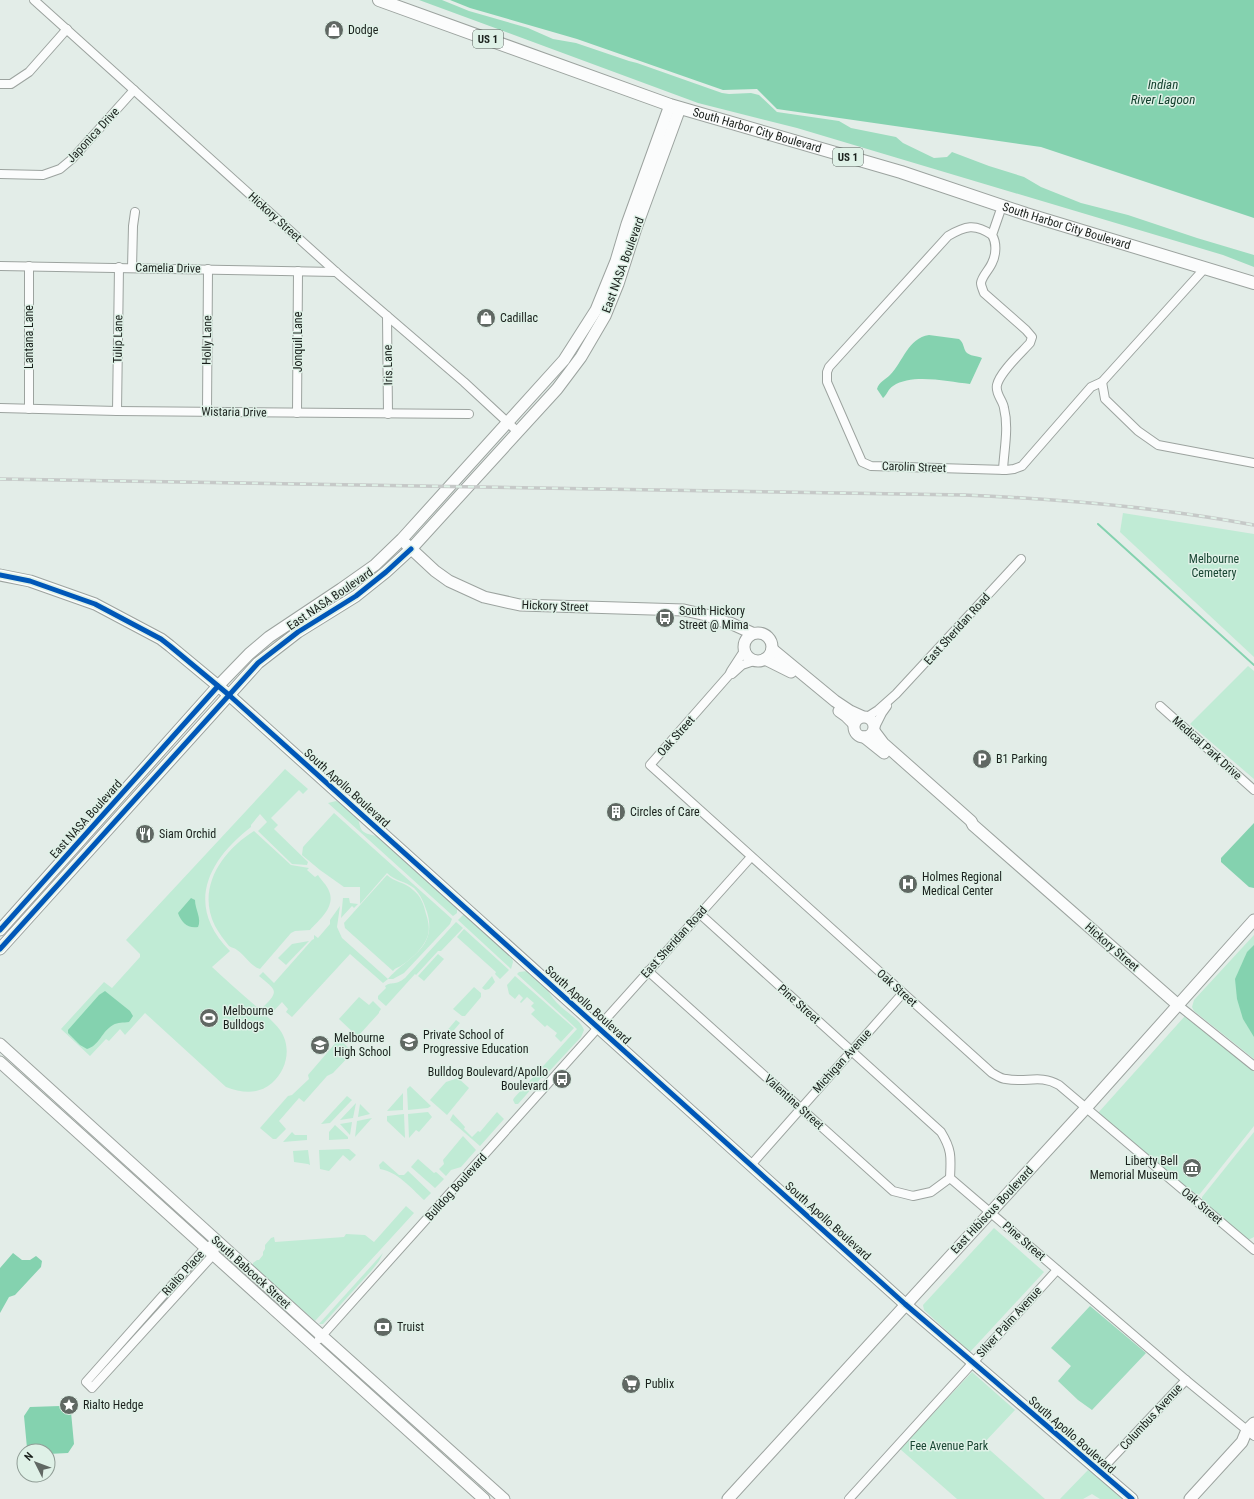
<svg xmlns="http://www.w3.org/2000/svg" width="1254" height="1499" font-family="'Roboto Condensed',sans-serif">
  <rect width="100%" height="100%" fill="#e3ede8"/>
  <g fill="#c0ebd5">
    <polygon points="1123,513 1254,534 1254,657 1120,532"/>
    <polygon points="1248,666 1254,671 1254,779 1190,724"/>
    <path d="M285,769l23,20 -5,5 -4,-4 -28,28 7,7 -4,4 34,33 -1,3 -15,-1 -34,-33 9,-9 -7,-8 -9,11v2c-44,34 -66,79 -21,124l-18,16c15,14 31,28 46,41 7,7 16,14 22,22 12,17 7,40 -8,53 -14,12 -30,10 -46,4l-81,-74 -20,22 -5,-6 -11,12 -3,-2 -16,17 -29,-27 43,-47 8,6 28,-31v-3l-14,-14z"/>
    <path d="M336,801l3,1 18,15c3,5 2,12 7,15 4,3 10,2 15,6l78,69v6l-4,3 -125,-113z"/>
    <path d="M334,813l118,106 -2,5 -46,49 -11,6h-5c19,-22 50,-30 39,-67 -3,-9 -6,-17 -13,-24 -9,-7 -19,-7 -27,-15l-27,31v-17h-16l-24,-17 -18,-15 1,-8z"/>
    <path d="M254,831l37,34 18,3 -2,2 8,7 3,-2c3,5 9,10 11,16 7,16 -10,29 -19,39l-15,1 -4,2 -31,36c-11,-4 -14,-13 -23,-19 -2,-2 -5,-2 -8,-4 -5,-6 -10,-13 -14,-20 -19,-38 7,-75 39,-95z"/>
    <path d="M387,875c7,7 18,7 26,15 8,6 11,15 13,24 2,6 4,14 2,21 -3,11 -16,24 -26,30 -4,3 -6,2 -9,6l-48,-43 -1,-5z"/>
    <polygon points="343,898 349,898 350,903 358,904 354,908 352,906 341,918"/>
    <path d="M340,906l-3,21 5,11 46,41 -5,4 -33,-29 -58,63 -6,-5 2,-3 -6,-7 -12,13 -7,-8c17,-16 13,-17 -4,-31l4,-4 11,11 38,-43 2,-1v-4l4,3 12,-14v-4z"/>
    <polygon points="464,914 512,958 513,962 511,969 458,920"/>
    <path d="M456,922l7,6 -22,23h-3l-22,24 -1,-1 -29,32 -8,-7v-3l8,-8 -1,-2c7,-5 10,0 20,-8z"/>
    <polygon points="464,929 509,970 500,979 495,974 496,972 457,937"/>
    <polygon points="1254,935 1254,1059 1194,1011 1192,1007 1194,1000"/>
    <polygon points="309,941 286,965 278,958 292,944"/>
    <polygon points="438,954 444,959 424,981 418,976"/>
    <path d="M527,971c13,4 21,22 30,32 8,9 23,16 27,27l-3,7 -38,41h-2l-23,26h-3l-2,-4 1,-2 63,-69 -60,-55 2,-2z"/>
    <polygon points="492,976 495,982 489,989 485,990 482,988"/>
    <polygon points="515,976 574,1028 561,1042 555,1036 557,1033 547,1025 545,1027 531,1014 535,1010 531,1006 534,1003 527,997 521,1003 520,1002 523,998 519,994 515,999 509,994 507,985"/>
    <polygon points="474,987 481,993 481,997 465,1016 462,1016 453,1009"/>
    <polygon points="359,997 369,1005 373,1001 381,1009 379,1012 379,1013 359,1035 356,1035 339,1019"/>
    <polygon points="1185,1016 1254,1071 1254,1126 1199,1195 1199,1199 1098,1113"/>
    <polygon points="456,1020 460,1023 449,1036 445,1033"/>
    <polygon points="339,1039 353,1052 333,1073 327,1076 304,1102 299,1098 279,1121 286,1129 276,1139 273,1139 260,1128 288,1096 292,1095 309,1079 308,1075"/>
    <polygon points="458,1078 469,1088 447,1115 430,1100 446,1082"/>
    <polygon points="410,1086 431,1106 428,1108 408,1110 407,1089"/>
    <polygon points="403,1093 403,1110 387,1111"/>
    <polygon points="347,1096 352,1100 330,1123 321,1124"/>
    <polygon points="356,1103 353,1118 340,1120"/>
    <polygon points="360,1104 370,1114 358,1117"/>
    <polygon points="428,1112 432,1117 419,1132 416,1130 409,1138 408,1114"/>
    <polygon points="497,1112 504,1119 480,1146 450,1120 453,1114 465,1127 464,1129 472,1137 478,1131 480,1132"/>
    <polygon points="404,1114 405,1138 387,1121 387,1116"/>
    <polygon points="372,1118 355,1137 357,1121"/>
    <polygon points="352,1122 350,1135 340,1124"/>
    <polygon points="335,1125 348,1137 348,1139 329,1140 329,1132"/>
    <polygon points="292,1132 295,1135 307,1135 307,1140 283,1142"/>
    <polygon points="1254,1132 1254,1237 1248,1240 1202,1201 1202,1197"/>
    <polygon points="463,1136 476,1150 461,1167 451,1170 446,1176 439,1169 444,1164 443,1160"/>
    <polygon points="349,1149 356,1155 350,1161 343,1155 329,1171 320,1169 319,1150"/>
    <polygon points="308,1150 310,1165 308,1164 294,1162 293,1151"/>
    <polygon points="418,1159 434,1173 436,1172 444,1179 435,1188 411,1167"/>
    <path d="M383,1161l16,14h5l4,-4 23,22 -7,7c-13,-12 -26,-28 -44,-31l-1,-4z"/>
    <polygon points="406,1206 414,1213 315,1321 253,1266 253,1263 257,1260 259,1260 263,1255 263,1252 265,1249 265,1245 271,1238 274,1237 275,1242 344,1237 346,1234 365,1235 374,1242"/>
    <polygon points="994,1228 1044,1272 970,1352 924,1310 923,1305"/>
    <polygon points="383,1253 379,1261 372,1270 323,1324 319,1324"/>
    <polygon points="972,1372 1015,1410 983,1444 1045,1499 957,1499 900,1449"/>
    <polygon points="1088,1470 1091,1472 1092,1470 1127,1499 1100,1499 1092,1494 1083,1499 1060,1499"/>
  </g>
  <g fill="#9ddcbf">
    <polygon points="419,0 442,0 469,11 528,28 553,39 576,43 629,61 637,63 722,93 729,94 751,93 759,95 777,112 839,121 851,128 896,137 903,143 934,158 947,157 952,152 989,166 1024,177 1041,187 1081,203 1128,215 1197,238 1254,255 1254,267 1223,255 797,128 698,103"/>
    <polygon points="1090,1306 1146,1353 1092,1410 1078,1400 1058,1381 1071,1366 1051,1348"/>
  </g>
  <g fill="#84d2af">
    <polygon points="450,0 1254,0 1254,218 1041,147 777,109 757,89 723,90 577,39 470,8"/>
    <path d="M929,335l30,4c5,4 4,8 7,13 3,4 12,4 16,6l-12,26c-22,-2 -57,-11 -77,2 -5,3 -6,9 -10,12l-6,-9c2,-7 8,-9 13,-14 13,-13 18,-37 39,-40z"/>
    <polygon points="1254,823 1254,888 1249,887 1221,862 1221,858"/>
    <path d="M191,898l4,2c0,9 7,19 3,27 -10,2 -17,-5 -20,-14z"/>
    <polygon points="1254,945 1254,1037 1243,1019 1237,999 1235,979 1247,952"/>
    <path d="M105,991l25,20 3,5 -4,6c-6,1 -11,0 -16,3 -11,6 -14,21 -26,24l-7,-4 -12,-12v-3l31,-35z"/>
    <polygon points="13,1253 22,1260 30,1260 36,1256 42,1261 41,1267 15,1295 9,1297 0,1313 0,1268"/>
    <polygon points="60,1406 71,1412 74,1444 68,1453 48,1454 48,1451 31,1451 27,1448 24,1416 30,1407"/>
  </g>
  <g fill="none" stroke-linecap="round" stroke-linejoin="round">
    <polyline stroke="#84d2af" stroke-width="2" points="1098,524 1254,665"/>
    <g stroke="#9ca39f" stroke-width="10">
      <g id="street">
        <polyline points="34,0 336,272 464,382 518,432"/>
        <polyline points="0,84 11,84 29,72 67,29"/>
        <polyline points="0,174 43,175 60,169 72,159 134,90"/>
        <path d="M1002,206l-10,29c5,8 4,20 0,28 -3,7 -10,13 -11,20 0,3 2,7 3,10l42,37 6,7 -2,6c-9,10 -30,29 -33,42 -2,9 6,15 7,23 5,20 0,42 -1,62"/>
        <path d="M992,235c-17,-12 -27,-9 -44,1l-119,131 -2,5v10l35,80 9,4 135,4 8,-1 8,-3 69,-79 11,-5 103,-114"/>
        <polyline points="0,266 336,272"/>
        <polyline points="132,268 133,226 135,212"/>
        <polyline points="387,316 388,414"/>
        <polyline points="1102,382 1105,399 1138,431 1158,445 1254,463"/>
        <polyline points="0,408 117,411 469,414"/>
        <polyline points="29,409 29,266"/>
        <polyline points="117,411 119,267"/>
        <polyline points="207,411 208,269"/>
        <polyline points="297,413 298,271"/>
        <path d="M744,651l-13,20 -2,4 -79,90 342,308c4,2 9,6 14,6 21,4 34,-5 53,6l195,165"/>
        <polyline points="732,674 742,665 754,661"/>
        <polyline points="1160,706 1254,790"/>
        <polyline points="867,717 878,710 896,694 1021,559"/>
        <polyline points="875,727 882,713 887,706"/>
        <path d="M700,914l241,218c11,18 10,25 9,46"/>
        <polyline points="648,971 893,1191 913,1196 931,1192 950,1178"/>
        <polyline points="1178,1005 1254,1066"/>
        <polyline points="751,1165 903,993"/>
        <polyline points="950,1178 1186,1380 1254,1436"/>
        <polygon points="218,1241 213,1255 92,1388 86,1382 205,1248"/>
        <polyline points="319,1339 751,857"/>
        <polyline points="1099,1472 1186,1380"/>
        <polyline points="849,1499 1057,1270"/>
      </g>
    </g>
    <g stroke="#9ca39f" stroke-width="13">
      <g id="secondary">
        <polyline points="406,544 435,571 449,581 484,597 520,605 684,610 706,615 727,623 730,623 752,633"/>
        <polyline points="0,575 30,581 95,604 161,639 170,646 229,695 905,1304 1132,1499"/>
        <circle cx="758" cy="647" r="14"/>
        <polyline points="772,649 835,701 850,711 861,716"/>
        <polyline points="765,659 791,672"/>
        <polyline points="839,711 846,716 854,724"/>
        <circle cx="864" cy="727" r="10"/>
        <polyline points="874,731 883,743 971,821 973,825 1178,1005"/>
        <polyline points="864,737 884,753"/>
        <polyline points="0,930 218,686 249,654 269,637 341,589 375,565 402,539 564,360 596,310 616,261 627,224 670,105"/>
        <polyline points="0,949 258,663 298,632 356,596 386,572 411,549 557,389 581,357 605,316 618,284 636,228 680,108"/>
        <polyline points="0,1044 312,1327 504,1499"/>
        <polyline points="0,1062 484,1499"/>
        <polyline points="728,1499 1086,1108 1254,920"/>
        <polyline points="1190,1499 1242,1442 1247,1430 1254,1423"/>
      </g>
    </g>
    <g stroke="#9ca39f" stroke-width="14">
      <g id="primary">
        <path id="s1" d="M379,0l291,105 231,67 125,42 228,69"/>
      </g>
    </g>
    <use href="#street" stroke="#fbfcfc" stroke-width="8"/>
    <use href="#secondary" stroke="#fbfcfc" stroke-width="11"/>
    <use href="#primary" stroke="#fbfcfc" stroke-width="12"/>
    <g stroke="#c6c9c8" stroke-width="3.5">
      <path id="rail" d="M0,479l964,16c97,4 194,12 290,30"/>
    </g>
    <use href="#rail" stroke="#dff1e7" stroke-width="2" stroke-dasharray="6" stroke-linecap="butt"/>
    <g stroke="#dff1e7" stroke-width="8">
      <g id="cycleway">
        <polyline points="0,575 30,581 95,604 161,639 170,646 229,695 905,1304 1132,1499"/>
        <polyline points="0,930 218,686"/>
        <polyline points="0,949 258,663 298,632 356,596 386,572 411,549"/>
      </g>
    </g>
    <use href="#cycleway" stroke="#0057b8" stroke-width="5"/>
  </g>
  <defs>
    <g id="shop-disc" transform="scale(1)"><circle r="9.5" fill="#606863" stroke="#dff1e7"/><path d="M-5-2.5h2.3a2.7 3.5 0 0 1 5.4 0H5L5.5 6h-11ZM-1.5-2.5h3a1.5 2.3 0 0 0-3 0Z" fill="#fff"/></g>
    <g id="bus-disc" transform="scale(1)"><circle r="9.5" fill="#606863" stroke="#dff1e7"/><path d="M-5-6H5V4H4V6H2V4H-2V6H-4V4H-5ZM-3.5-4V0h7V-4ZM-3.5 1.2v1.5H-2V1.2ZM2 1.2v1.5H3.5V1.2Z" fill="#fff"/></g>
    <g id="parking-disc" transform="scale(1)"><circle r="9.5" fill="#606863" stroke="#dff1e7"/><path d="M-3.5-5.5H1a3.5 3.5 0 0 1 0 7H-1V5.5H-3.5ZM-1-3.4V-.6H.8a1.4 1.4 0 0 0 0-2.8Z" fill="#fff"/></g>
    <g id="building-disc" transform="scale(1)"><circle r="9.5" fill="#606863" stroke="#dff1e7"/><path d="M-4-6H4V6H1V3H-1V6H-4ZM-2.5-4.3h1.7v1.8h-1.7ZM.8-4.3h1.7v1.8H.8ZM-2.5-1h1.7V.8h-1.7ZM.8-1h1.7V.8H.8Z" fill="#fff"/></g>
    <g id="restaurant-disc" transform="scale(1)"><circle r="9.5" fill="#606863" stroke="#dff1e7"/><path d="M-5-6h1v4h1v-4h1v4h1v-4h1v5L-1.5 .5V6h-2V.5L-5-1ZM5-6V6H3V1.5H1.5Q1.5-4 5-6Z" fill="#fff"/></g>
    <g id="hospital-disc" transform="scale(1)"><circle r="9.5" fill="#606863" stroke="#dff1e7"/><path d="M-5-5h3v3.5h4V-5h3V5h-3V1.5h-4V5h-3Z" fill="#fff"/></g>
    <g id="stadium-disc" transform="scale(1)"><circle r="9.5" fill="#606863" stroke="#dff1e7"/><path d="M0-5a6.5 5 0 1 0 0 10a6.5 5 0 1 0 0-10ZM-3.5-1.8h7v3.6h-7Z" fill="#fff"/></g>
    <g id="school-disc" transform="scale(1)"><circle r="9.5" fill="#606863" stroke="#dff1e7"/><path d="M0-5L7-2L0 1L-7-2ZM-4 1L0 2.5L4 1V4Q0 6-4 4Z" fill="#fff"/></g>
    <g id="museum-disc" transform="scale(1)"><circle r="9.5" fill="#606863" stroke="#dff1e7"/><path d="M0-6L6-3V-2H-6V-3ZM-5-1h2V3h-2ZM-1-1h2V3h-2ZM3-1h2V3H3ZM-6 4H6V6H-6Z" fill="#fff"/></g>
    <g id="bank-disc" transform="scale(1)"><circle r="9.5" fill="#606863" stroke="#dff1e7"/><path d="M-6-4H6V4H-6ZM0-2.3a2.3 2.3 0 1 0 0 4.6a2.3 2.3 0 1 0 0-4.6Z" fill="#fff"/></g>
    <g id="supermarket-disc" transform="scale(1)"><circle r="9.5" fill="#606863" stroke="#dff1e7"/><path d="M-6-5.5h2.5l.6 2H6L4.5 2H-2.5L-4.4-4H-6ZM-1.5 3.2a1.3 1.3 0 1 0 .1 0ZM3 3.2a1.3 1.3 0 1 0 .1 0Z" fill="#fff"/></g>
    <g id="sight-disc" transform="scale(1)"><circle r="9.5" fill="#606863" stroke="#dff1e7"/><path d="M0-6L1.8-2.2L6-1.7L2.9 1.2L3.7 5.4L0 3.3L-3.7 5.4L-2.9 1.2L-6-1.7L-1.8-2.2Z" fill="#fff"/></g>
  </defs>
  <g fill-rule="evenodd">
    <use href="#shop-disc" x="334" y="30"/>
    <use href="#shop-disc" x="486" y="318"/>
    <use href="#bus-disc" x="665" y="618"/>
    <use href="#parking-disc" x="982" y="759"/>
    <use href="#building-disc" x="616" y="812"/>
    <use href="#restaurant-disc" x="145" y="834"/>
    <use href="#hospital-disc" x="908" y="884"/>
    <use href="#stadium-disc" x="209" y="1018"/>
    <use href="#school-disc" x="409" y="1042"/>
    <use href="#school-disc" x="320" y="1045"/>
    <use href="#bus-disc" x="562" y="1079"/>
    <use href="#museum-disc" x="1192" y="1168"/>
    <use href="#bank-disc" x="383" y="1327"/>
    <use href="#supermarket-disc" x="631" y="1384"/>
    <use href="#sight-disc" x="69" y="1405"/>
  </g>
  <g text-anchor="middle" stroke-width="3" stroke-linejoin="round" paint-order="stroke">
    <g fill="#dff1e7" stroke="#555f59" stroke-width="1">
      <rect x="473" y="30" width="30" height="18" rx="3"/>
      <rect x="833" y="148" width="30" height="18" rx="3"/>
    </g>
    <g font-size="11" font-weight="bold" fill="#1a201c">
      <text x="488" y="43">US 1</text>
      <text x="848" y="161">US 1</text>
    </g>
    <g font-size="12" fill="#1a201c" stroke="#dff1e7" text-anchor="start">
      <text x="348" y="34">Dodge</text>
      <text x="500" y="322">Cadillac</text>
      <text x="679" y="615">South Hickory<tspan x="679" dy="14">Street @ Mima</tspan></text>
      <text x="996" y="763">B1 Parking</text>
      <text x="630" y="816">Circles of Care</text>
      <text x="159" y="838">Siam Orchid</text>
      <text x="922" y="881">Holmes Regional<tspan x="922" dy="14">Medical Center</tspan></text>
      <text x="223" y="1015">Melbourne<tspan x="223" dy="14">Bulldogs</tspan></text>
      <text x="423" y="1039">Private School of<tspan x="423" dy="14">Progressive Education</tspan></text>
      <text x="334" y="1042">Melbourne<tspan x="334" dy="14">High School</tspan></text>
      <text x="548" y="1076" text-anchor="end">Bulldog Boulevard/Apollo<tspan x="548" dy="14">Boulevard</tspan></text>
      <text x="1178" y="1165" text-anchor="end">Liberty Bell<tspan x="1178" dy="14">Memorial Museum</tspan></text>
      <text x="397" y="1331">Truist</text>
      <text x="645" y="1388">Publix</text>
      <text x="83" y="1409">Rialto Hedge</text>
    </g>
    <g font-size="12" fill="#1a201c" stroke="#dff1e7">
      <text dy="4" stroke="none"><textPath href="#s1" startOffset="400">South Harbor City Boulevard</textPath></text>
      <text transform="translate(93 135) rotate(-47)" y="4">Japonica Drive</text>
      <text transform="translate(275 217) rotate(42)" y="4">Hickory Street</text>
      <text dy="4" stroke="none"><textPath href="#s1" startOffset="724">South Harbor City Boulevard</textPath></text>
      <text transform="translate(623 265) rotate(-70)" y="4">East NASA Boulevard</text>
      <text transform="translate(168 268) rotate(1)" y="4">Camelia Drive</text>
      <text transform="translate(29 337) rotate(-90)" y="4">Lantana Lane</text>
      <text transform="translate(118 339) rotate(-89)" y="4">Tulip Lane</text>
      <text transform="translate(207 340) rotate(-89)" y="4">Holly Lane</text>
      <text transform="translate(298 342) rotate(-90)" y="4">Jonquil Lane</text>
      <text transform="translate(388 365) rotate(-91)" y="4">Iris Lane</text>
      <text transform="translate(234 412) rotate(1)" y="4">Wistaria Drive</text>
      <text transform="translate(914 467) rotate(2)" y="4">Carolin Street</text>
      <text transform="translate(330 599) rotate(-34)" y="4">East NASA Boulevard</text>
      <text transform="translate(555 606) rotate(2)" y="4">Hickory Street</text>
      <text transform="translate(957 629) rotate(-48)" y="4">East Sheridan Road</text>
      <text transform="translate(676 736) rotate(-48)" y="4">Oak Street</text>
      <text transform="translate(1207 748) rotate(42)" y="4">Medical Park Drive</text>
      <text transform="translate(347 788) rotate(42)" y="4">South Apollo Boulevard</text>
      <text transform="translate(86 819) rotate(-48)" y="4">East NASA Boulevard</text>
      <text transform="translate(674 942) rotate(-48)" y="4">East Sheridan Road</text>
      <text transform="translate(1112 947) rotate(41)" y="4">Hickory Street</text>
      <text transform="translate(897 988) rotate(42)" y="4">Oak Street</text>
      <text transform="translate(799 1004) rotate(42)" y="4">Pine Street</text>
      <text transform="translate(588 1005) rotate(42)" y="4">South Apollo Boulevard</text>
      <text transform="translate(842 1061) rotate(-48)" y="4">Michigan Avenue</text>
      <text transform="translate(794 1102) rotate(42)" y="4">Valentine Street</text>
      <text transform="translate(456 1187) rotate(-48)" y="4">Bulldog Boulevard</text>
      <text transform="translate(1202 1206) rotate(40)" y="4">Oak Street</text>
      <text transform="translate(992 1210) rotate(-47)" y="4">East Hibiscus Boulevard</text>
      <text transform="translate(828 1221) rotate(42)" y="4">South Apollo Boulevard</text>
      <text transform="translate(1024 1241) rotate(41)" y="4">Pine Street</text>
      <text transform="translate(251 1272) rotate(42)" y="4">South Babcock Street</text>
      <text transform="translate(183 1273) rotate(-48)" y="4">Rialto Place</text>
      <text transform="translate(1009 1322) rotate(-48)" y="4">Silver Palm Avenue</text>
      <text transform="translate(1151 1417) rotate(-47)" y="4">Columbus Avenue</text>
      <text transform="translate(1072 1435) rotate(41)" y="4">South Apollo Boulevard</text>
    </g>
    <g font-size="12" fill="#194633" stroke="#dff1e7">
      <text x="1214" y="563">Melbourne<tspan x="1214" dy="14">Cemetery</tspan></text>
      <text x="949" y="1450">Fee Avenue Park</text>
    </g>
    <g font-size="13" font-style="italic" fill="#103e2b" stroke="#dff1e7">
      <text x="1163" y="89">Indian<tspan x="1163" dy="15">River Lagoon</tspan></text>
    </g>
  </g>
  <g transform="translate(36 1463) rotate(312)"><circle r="19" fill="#dff1e7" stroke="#909d96"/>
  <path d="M0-3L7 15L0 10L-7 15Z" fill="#606863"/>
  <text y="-6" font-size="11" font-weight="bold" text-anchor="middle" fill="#1a201c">N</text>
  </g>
</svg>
